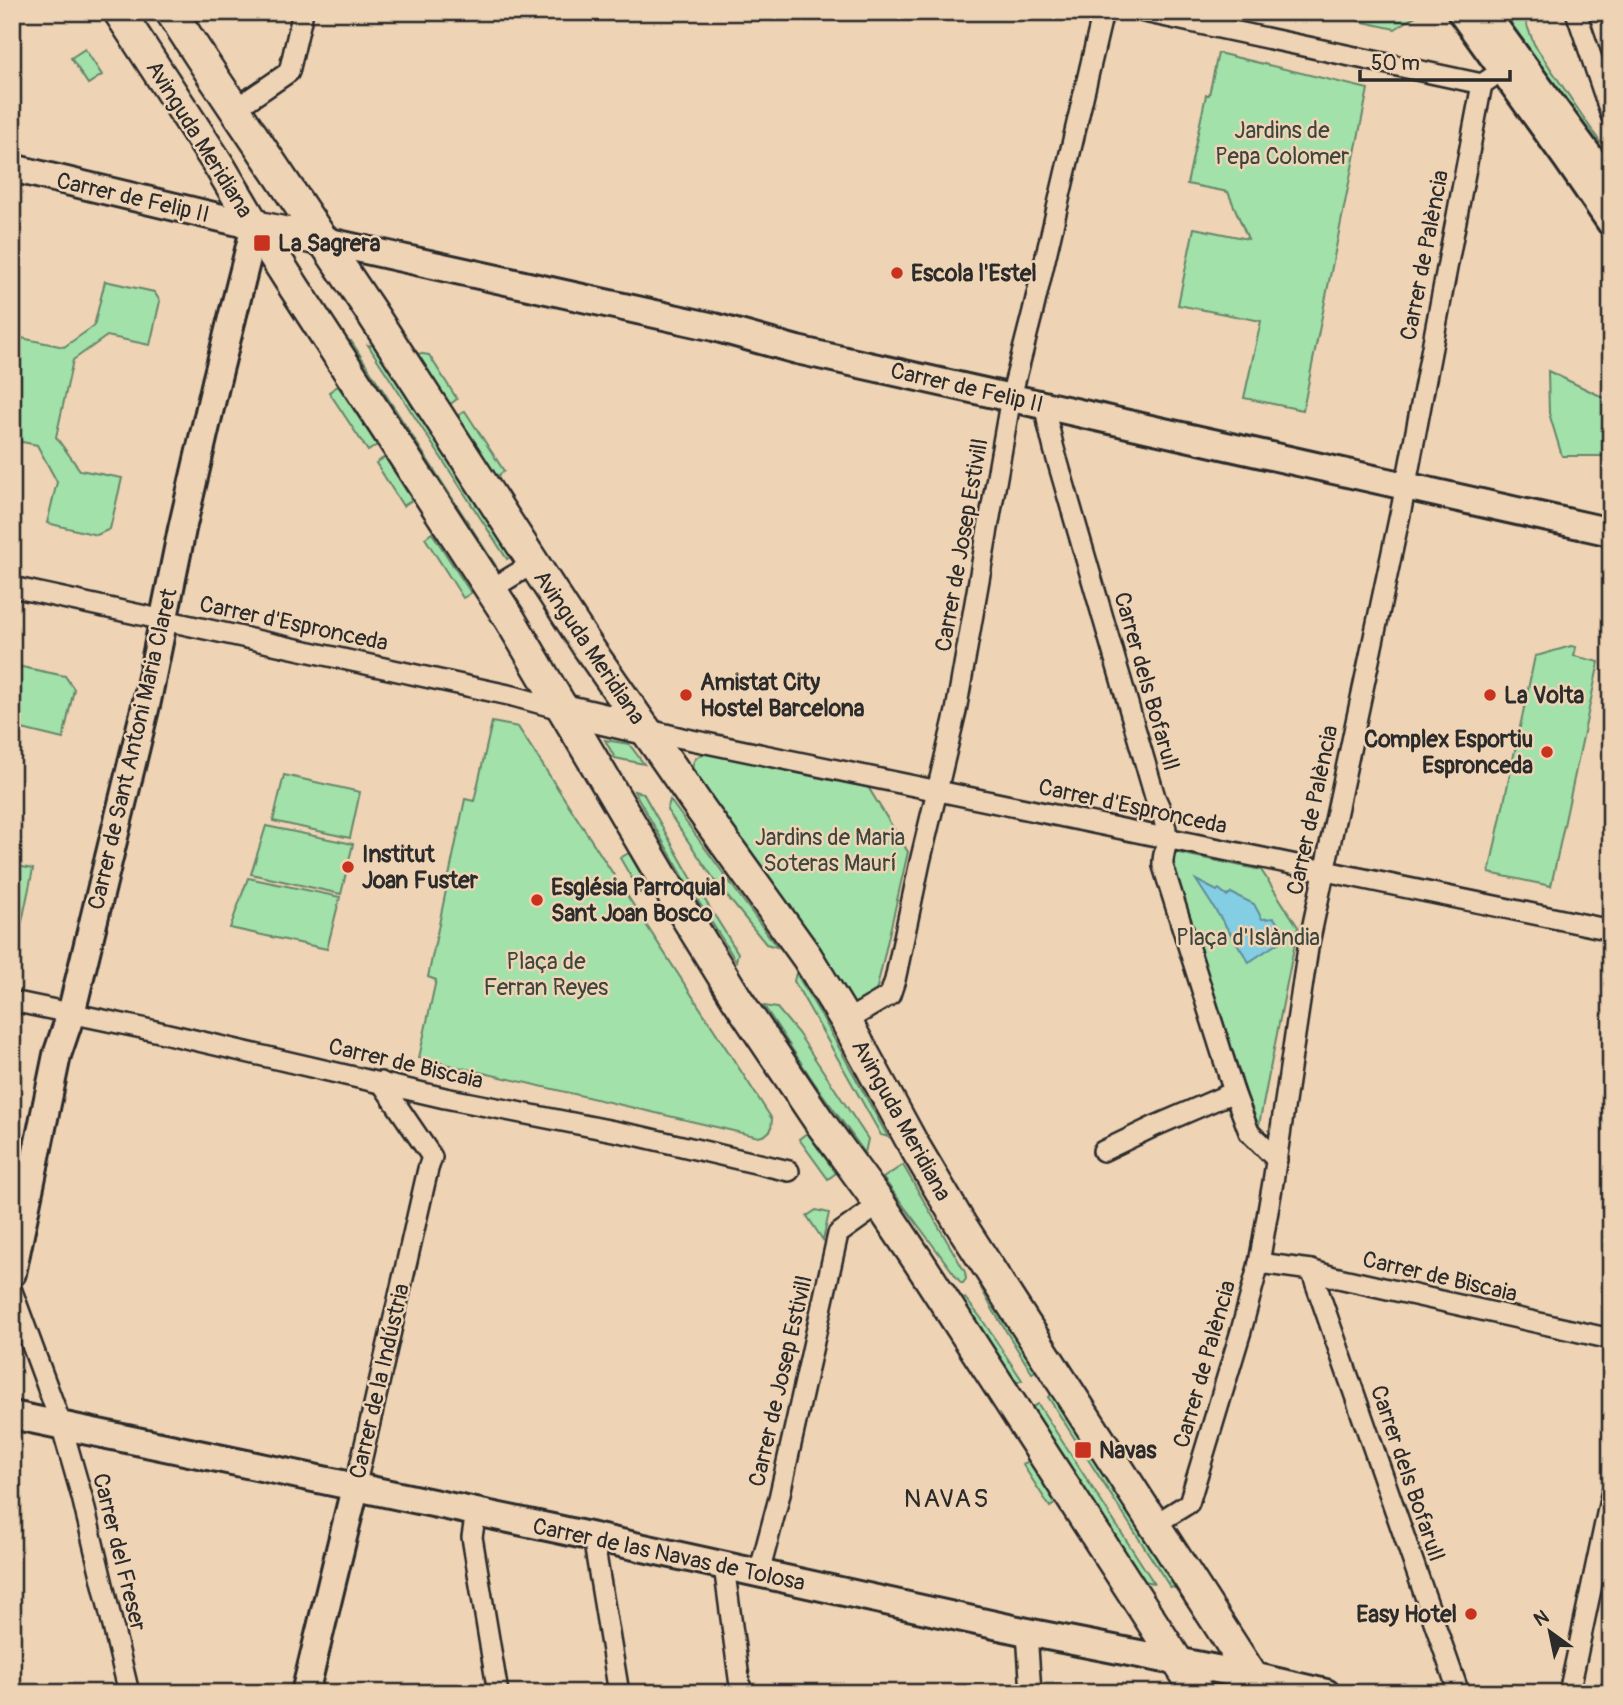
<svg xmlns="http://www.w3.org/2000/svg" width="1623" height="1705" font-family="Pangolin,sans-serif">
  <rect width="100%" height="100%" fill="#eed3b5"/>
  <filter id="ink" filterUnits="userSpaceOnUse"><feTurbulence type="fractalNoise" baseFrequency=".0143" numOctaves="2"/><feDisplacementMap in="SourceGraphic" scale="14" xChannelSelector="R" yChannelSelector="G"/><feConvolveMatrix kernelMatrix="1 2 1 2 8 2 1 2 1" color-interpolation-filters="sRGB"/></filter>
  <g filter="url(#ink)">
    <g fill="#a2e1aa" stroke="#66866a" stroke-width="2">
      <polygon points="1357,12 1422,12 1395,29 1358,21"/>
      <polygon points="1499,12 1522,12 1534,44 1600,142 1596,147"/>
      <polygon points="85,49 102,75 88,84 71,58"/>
      <polygon points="1218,53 1368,89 1303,410 1244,398 1261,321 1178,305 1194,228 1248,239 1228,192 1187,184 1206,95 1209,95"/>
      <polygon points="105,281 154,292 160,301 150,345 107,336 73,360 56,437 80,470 122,478 110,529 97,535 47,523 57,482 37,445 12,440 12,336 64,347 94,326"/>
      <polygon points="340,339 351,341 496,566 490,570"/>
      <polygon points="368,345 378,347 513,555 507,559"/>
      <polygon points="416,353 429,355 457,399 449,405"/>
      <polygon points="1548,371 1611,401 1611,456 1562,456 1549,413"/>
      <polygon points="338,386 377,445 368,451 329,392"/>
      <polygon points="465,411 504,471 495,478 456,417"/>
      <polygon points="385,457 412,500 403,506 376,463"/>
      <polygon points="432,533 471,593 463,598 425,538"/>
      <polygon points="1571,646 1576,647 1574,656 1599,662 1551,886 1489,873 1535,656 1540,655"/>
      <polygon points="17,666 65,676 74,689 63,739 14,727 12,728 12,687"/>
      <polygon points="492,722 518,727 772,1119 771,1130 765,1135 759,1137 419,1058 436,980 428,977 465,799 474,801"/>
      <polygon points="605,740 629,744 644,764 615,758"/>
      <path d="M705,753l163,34 40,65 -32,140 -22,12c-49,-80 -105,-156 -162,-231 0,-11 2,-16 13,-20z"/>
      <polygon points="284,775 360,792 350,838 273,821"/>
      <polygon points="634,791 643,793 690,876 738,953 736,961 688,885"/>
      <polygon points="670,800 777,947 766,944 718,885 667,810"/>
      <polygon points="266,826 353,844 341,894 251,874"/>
      <polygon points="1169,851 1261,870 1298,927 1258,1130"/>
      <polygon points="629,853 649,888 640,893 620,858"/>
      <polygon points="12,865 33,869 22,922 12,929"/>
      <polygon points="248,878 340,897 327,949 230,928"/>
      <polygon points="796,973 824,1020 888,1137 881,1135 794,981"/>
      <polygon points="764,1006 777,1008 798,1033 868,1139 865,1153 813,1081"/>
      <polygon points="807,1133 836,1173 828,1179 799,1139"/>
      <polygon points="903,1165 965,1272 966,1279 963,1283 961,1283 883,1178"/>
      <polygon points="816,1210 829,1213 823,1240 807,1216"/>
      <polygon points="984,1286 1038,1369 1032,1373 993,1310 981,1288"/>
      <polygon points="965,1298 981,1318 1022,1380 1016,1383 962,1300"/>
      <polygon points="1054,1393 1181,1589 1170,1587 1048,1397"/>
      <polygon points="1038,1404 1154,1583 1144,1581 1031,1408"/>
      <polygon points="1031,1459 1059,1501 1050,1507 1023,1465"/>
    </g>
    <polygon fill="#84cee4" stroke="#608d9a" stroke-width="2" points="1196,880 1217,891 1219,889 1227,896 1231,893 1254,904 1262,919 1274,918 1287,937 1249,962"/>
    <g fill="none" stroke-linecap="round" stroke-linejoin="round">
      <g stroke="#2b2b2b" stroke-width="24">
        <g id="street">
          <polyline points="1144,12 1482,84 1491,78"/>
          <polyline points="1576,12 1611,115"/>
          <polyline points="235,109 289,72 303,12"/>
          <path d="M1045,405l3,19 6,25 101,348c6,12 11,26 12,40 0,10 -5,18 -4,29l71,226 15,40 28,28"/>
          <polyline points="487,584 493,586 498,585 524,569 528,556"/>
          <polyline points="12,587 513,696 564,710"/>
          <polyline points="645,729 682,738 1611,930"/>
          <polyline points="12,1001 142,1028 445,1098 639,1136 789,1171"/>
          <polyline points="846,1021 890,995 895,980 920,862 956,711 1011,397 1033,311 1103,12"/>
          <polyline points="1103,1151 1155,1126 1234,1092"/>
          <polyline points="1259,1263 1311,1270 1334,1277 1611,1339"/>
          <polyline points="1311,1270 1459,1693"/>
          <polyline points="12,1291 61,1424 82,1497 129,1693"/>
          <polyline points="355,1488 428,1169 432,1157 381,1082"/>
          <polyline points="476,1512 472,1537 498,1693"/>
          <polyline points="1154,1525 1189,1503 1241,1331 1259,1263 1273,1182 1308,948 1402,505 1482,84"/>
          <polyline points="593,1537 619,1693"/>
          <polyline points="724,1566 741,1693"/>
          <polyline points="759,1573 779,1498 838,1234 880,1204"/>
          <polyline points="1027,1632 1031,1693"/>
          <polyline points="1569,1693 1611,1495"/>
        </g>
      </g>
      <g stroke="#2b2b2b" stroke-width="32">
        <g id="secondary">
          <polyline points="1461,12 1567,159 1611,223"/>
          <polyline points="1484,12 1611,186"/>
          <polyline points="12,168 255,226 216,382 182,529 147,701 71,1014 57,1055 12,1273"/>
          <polyline points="325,241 714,327 797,350 1611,532"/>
          <polyline points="12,1415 557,1529 1027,1632 1252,1676 1326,1693"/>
          <polyline points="305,1693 355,1488"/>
        </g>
      </g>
      <g stroke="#2b2b2b" stroke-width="35">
        <g id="primary">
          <polyline points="119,12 220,167 255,226 294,287 508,616 677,902 737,999 819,1121 880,1204 919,1262 1198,1693"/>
          <polyline points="171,12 214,78 371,312 588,647 702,811 807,957 846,1021 913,1144 961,1225 1263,1693"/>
          <polyline points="255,226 325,241"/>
          <polyline points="564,710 645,729"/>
        </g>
      </g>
      <use href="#street" stroke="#eed3b5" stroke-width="19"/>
      <use href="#secondary" stroke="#eed3b5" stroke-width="26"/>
      <use href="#primary" stroke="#eed3b5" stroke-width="30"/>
    </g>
  </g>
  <g fill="#c8321e" stroke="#eed3b5" stroke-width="2.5">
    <rect x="253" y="234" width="18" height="18" rx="3.5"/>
    <circle cx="897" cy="273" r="7"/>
    <circle cx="686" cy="695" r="7"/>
    <circle cx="1490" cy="695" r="7"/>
    <circle cx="1547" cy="752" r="7"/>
    <circle cx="348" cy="867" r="7"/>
    <circle cx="537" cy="900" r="7"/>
    <rect x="1074" y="1441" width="18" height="18" rx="3.5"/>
    <circle cx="1471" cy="1614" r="7"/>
  </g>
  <g text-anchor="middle" stroke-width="5" stroke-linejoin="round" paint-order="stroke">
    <g font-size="23" fill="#3d463e" stroke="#eed3b5">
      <text x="1282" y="138">Jardins de<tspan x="1282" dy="26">Pepa Colomer</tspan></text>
      <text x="830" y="845">Jardins de Maria<tspan x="830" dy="26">Soteras Maurí</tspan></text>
      <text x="1248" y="945">Plaça d'Islàndia</text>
      <text x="546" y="969">Plaça de<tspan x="546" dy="26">Ferran Reyes</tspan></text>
    </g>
    <g font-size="23" fill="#2b2b2b" stroke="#eed3b5">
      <text transform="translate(200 139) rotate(58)" y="8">Avinguda Meridiana</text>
      <text transform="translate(133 197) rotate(13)" y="8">Carrer de Felip II</text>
      <text transform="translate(1424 255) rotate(-79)" y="8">Carrer de Palència</text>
      <text transform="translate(967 387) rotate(13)" y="8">Carrer de Felip II</text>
      <text transform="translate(961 545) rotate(-80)" y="8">Carrer de Josep Estivill</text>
      <text transform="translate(294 623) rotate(12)" y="8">Carrer d'Espronceda</text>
      <text transform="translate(590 647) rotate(56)" y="8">Avinguda Meridiana</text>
      <text transform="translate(1147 681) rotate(74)" y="8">Carrer dels Bofarull</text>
      <text transform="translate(132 749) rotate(-77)" y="8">Carrer de Sant Antoni Maria Claret</text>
      <text transform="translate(1133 806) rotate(12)" y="8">Carrer d'Espronceda</text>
      <text transform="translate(1312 810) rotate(-78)" y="8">Carrer de Palència</text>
      <text transform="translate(406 1063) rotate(13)" y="8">Carrer de Biscaia</text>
      <text transform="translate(902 1120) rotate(61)" y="8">Avinguda Meridiana</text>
      <text transform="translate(1440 1276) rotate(13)" y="8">Carrer de Biscaia</text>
      <text transform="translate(1204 1364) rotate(-74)" y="8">Carrer de Palència</text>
      <text transform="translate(379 1381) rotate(-77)" y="8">Carrer de la Indústria</text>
      <text transform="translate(780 1381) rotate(-77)" y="8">Carrer de Josep Estivill</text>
      <text transform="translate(1408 1473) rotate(71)" y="8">Carrer dels Bofarull</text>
      <text transform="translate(120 1552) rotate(76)" y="8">Carrer del Freser</text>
      <text transform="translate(669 1554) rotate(12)" y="8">Carrer de las Navas de Tolosa</text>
    </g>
    <g font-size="23" font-weight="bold" fill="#2b2b2b" stroke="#eed3b5" text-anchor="start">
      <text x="278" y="251">La Sagrera</text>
      <text x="911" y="281">Escola l'Estel</text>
      <text x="700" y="690">Amistat City<tspan x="700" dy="26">Hostel Barcelona</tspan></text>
      <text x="1504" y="703">La Volta</text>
      <text x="1533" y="747" text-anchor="end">Complex Esportiu<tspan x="1533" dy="26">Espronceda</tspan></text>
      <text x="362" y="862">Institut<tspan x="362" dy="26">Joan Fuster</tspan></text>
      <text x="551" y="895">Església Parroquial<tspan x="551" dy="26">Sant Joan Bosco</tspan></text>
      <text x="1099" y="1458">Navas</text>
      <text x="1457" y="1622" text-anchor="end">Easy Hotel</text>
    </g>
    <g font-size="26" letter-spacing="2" fill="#2b2b2b" stroke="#eed3b5">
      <text x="947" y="1507">NAVAS</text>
    </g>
  </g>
  <rect width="1623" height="1705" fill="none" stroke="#eed3b5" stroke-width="42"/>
  <rect x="21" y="21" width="1581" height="1663" fill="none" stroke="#2b2b2b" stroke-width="2.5" filter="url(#ink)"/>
  <g transform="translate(1550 1632) rotate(327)" stroke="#eed3b5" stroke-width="5" paint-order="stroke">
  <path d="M0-5L12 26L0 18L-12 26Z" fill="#2b2b2b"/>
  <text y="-10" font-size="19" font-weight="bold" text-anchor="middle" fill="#2b2b2b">N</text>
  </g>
  <path d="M1360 70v10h150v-10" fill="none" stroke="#2b2b2b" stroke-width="3.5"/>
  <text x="1371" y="70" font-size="21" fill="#2b2b2b" stroke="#eed3b5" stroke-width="5" paint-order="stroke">50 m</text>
</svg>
